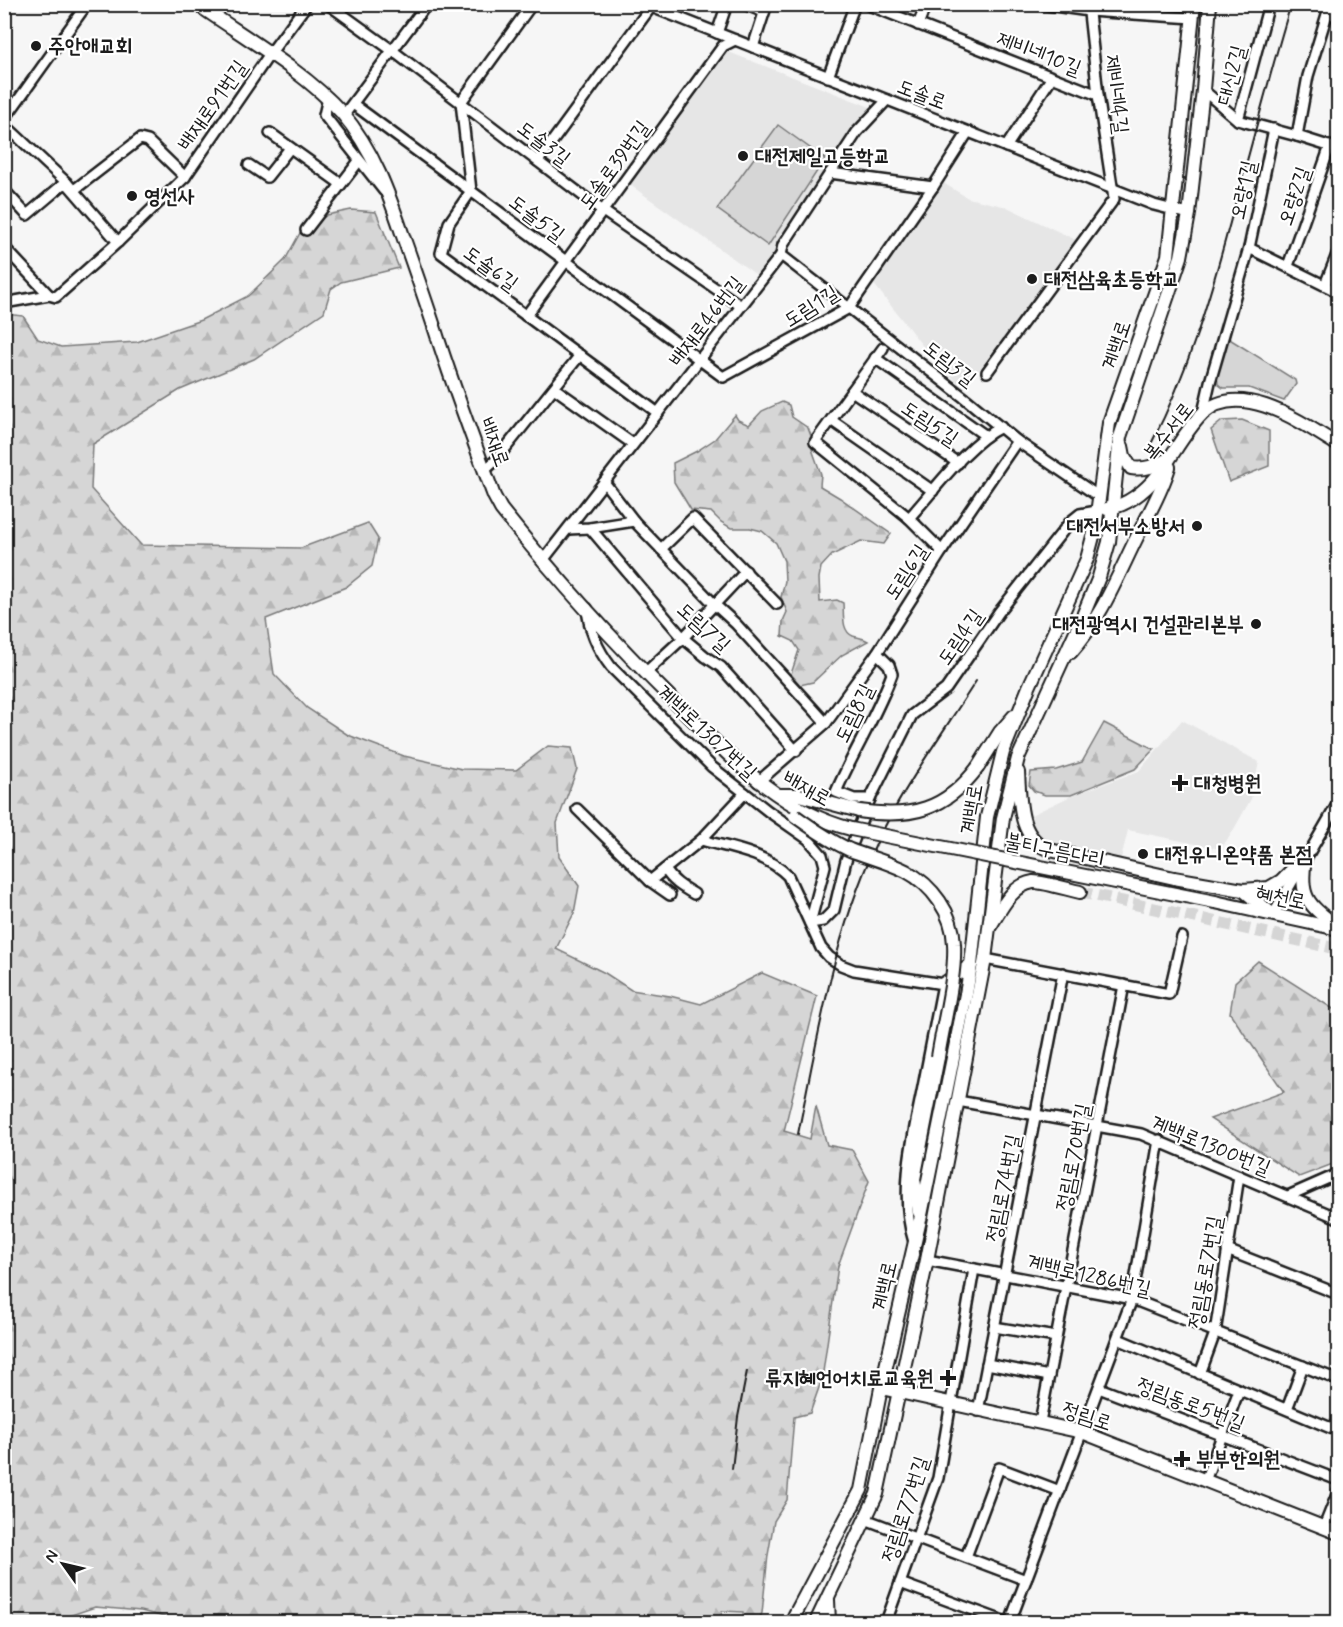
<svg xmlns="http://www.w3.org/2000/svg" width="1343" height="1627" font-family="Mynerve,'Poor Story',sans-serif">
  <defs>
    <pattern id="forest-firs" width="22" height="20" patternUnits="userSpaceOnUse" patternTransform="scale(1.5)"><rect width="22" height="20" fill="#d6d6d6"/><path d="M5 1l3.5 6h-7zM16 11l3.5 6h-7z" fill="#b7b7b7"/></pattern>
  </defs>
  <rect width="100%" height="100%" fill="#f6f6f6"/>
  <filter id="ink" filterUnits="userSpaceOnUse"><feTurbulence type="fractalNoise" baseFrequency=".0167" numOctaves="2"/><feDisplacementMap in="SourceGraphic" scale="12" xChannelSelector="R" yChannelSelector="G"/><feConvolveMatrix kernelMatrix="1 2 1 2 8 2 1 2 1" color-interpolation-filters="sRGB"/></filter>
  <g filter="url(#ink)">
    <g fill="#e6e6e6">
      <polygon points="726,51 873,108 855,127 828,178 758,276 626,182"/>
      <polygon points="940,181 968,198 1007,207 1078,241 964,389 929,354 873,283"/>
      <polygon points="1182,720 1259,762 1251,799 1230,836 1220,849 1128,830 1120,863 1051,847 1037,838 1031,815 1071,796 1139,771"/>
    </g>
    <g fill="url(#forest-firs)" stroke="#797979" stroke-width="1.5">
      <polygon points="351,210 376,212 399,268 341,282 331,289 324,312 254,359 180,390 93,444 91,489 141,545 301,548 368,523 378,539 372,566 346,587 266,619 274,674 307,708 348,735 404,756 462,769 516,770 548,746 572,748 577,769 557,823 559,857 579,886 574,913 556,949 605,973 631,990 670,996 701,1004 762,973 817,996 784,1131 810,1139 816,1106 827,1145 852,1150 869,1181 838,1266 822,1379 810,1413 794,1417 787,1500 774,1521 768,1555 762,1613 758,1622 744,1622 743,1612 722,1611 720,1622 184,1622 141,1611 95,1607 51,1622 5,1622 4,408 6,406 5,314 23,316 38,339 61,347 137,342 201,320 248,296 285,260 300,233 327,215"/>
      <path d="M782,402l7,3 3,12 16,11 3,8 1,13 9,25 -1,12 20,12 51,36 -7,10 -23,-3 -29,14 -11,12 -2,11 1,24 17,-2 6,3c1,11 -2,28 10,33 6,2 10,2 15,5l-26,14 -29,27 -13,3 -9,-11 8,-24 -6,-9 -11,-5 1,-15 4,-9 -6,-15 4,-16 -1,-20 -8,-18 -14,-12 -12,-3h-19l-10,-6 -10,-10 -20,-2 -17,-28 -1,-19 24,-12 18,-12 20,-24 3,5 11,5 13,-14z"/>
      <polygon points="1242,420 1269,431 1269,466 1229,482 1211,430 1222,421"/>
      <polygon points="1104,723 1154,749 1135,769 1071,795 1045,795 1034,791 1029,785 1031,772 1056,770 1082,762"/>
      <polygon points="1258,961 1338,1012 1338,1162 1299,1177 1210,1119 1284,1092 1230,1013 1235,982"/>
    </g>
    <g fill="#d6d6d6" stroke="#797979" stroke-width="1.5">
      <polygon points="778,125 825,159 768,246 717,209"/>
      <polygon points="1228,338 1295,380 1296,384 1284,401 1249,388 1223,388 1218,384 1217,376"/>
    </g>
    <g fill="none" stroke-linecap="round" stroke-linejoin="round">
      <polyline stroke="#d5d5d5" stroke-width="12" stroke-dasharray="12 6" stroke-linecap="butt" points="1080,892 1338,949"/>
      <g stroke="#1c1c1c" stroke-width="14">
        <g id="minor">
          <polyline points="328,4 393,51 603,211 741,306"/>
          <polyline points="532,4 461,102 471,191 449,223 441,253 658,413"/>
          <polyline points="644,4 1154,205 1189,214"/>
          <polyline points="744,4 764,12"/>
          <polyline points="866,4 1098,95"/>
          <polyline points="1040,4 1089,11 1193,18"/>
          <polyline points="1328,11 1338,18"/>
          <polyline points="918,25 926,4"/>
          <polyline points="717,33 727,4"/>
          <polyline points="753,47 767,4"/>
          <polyline points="828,77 855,4"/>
          <polyline points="1203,90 1238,120 1297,136 1338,149"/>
          <polyline points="328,98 324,115 384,191"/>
          <polyline points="353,104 723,377 849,308 933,187 968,132"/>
          <polyline points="344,115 427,4"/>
          <polyline points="4,120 87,4"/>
          <polyline points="1238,120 1269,4"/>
          <polyline points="4,124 66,182 118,242"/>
          <polyline points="270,133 341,184"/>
          <polyline points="1297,136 1308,76 1328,11 1325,4"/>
          <polyline points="1006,147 1052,77"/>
          <polyline points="538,161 653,4"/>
          <polyline points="249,165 267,177 290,148"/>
          <polyline points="830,173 933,187"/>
          <polyline points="4,190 27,215 66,182"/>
          <polyline points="74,190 140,139 148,141 185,177"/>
          <polyline points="306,230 359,161"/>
          <polyline points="4,247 49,295"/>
          <polyline points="1249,248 1338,292"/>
          <polyline points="781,255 966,399 1017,441 1098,496"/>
          <polyline points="1288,266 1330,146"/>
          <polyline points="1325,285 1338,252"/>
          <polyline points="4,303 49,295 56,297 118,242 185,177 269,55 307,4"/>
          <polyline points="526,316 723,46 735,40"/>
          <polyline points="883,348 815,442 909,518 942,551"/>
          <polyline points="875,358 986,436"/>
          <polyline points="987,372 1114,199 1098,95 1088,4"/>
          <polyline points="554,388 633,444"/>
          <polyline points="852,391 958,463"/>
          <polyline points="1203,413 1210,382 1249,248 1274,129"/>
          <polyline points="831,420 933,491"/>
          <polyline points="484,471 496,460 580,355"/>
          <polyline points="604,482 634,521 661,549 713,603 736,624 826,723"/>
          <path d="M909,518c25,-27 59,-75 92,-91"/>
          <polyline points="590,528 683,638 706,657 721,667 796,751"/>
          <polyline points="568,529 590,528 634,521"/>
          <polyline points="661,549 693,518 777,604"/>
          <polyline points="544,559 781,255 783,245 857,132 887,100"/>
          <path d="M587,608c2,23 11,42 24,59l101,100 56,44 40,28 14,16 3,11 -15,57 13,-2 11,-11 12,-50 24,-61 42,-84 34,-26 53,-77 71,-90 10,-8 17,-3"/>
          <polyline points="645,673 683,638 746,571"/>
          <polyline points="758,782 826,723 877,653 942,551 1017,441"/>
          <path d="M870,799h-16l-18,-7c17,-40 41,-77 56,-118l-3,-9 -12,-12"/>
          <polyline points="577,809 650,881 701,840 745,793"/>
          <path d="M701,840c30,8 65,13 87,36l33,72 8,9 12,8 13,5 89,14c-7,36 -14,72 -21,108 -10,49 -23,102 -8,150"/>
          <path d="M665,869c7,12 17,18 29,25"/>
          <polyline points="650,881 670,895"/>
          <polyline points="1273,915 1338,803"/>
          <polyline points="985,959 1169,994 1182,937"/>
          <polyline points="958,1101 1141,1134 1338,1218"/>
          <polyline points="1288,1196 1338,1174"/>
          <polyline points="1227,1250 1338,1294"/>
          <polyline points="927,1260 1132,1299 1338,1380"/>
          <polyline points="994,1327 1056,1337"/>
          <polyline points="1118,1339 1338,1431"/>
          <polyline points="987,1364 1049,1376"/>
          <polyline points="1200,1374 1215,1333 1239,1176"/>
          <polyline points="1099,1388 1338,1480"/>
          <polyline points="1287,1409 1303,1366"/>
          <polyline points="978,1411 1063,973"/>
          <polyline points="1040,1422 1124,985"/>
          <polyline points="1205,1481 1239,1390"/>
          <polyline points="865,1519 1026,1580"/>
          <polyline points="1324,1527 1338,1492"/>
          <polyline points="966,1557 999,1468 1060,1491"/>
          <polyline points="900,1583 1006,1622"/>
          <polyline points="886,1622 938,1478 974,1269"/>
          <polyline points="1010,1622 1132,1299 1159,1140"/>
        </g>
      </g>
      <g stroke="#1c1c1c" stroke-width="16">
        <g id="major">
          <path d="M197,4c47,33 107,67 145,109 31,36 47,81 62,126 12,34 24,68 35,103 17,52 36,103 55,154l7,13c54,68 113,133 175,194 52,51 101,107 175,126"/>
          <path d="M1122,446l2,10 7,12c15,2 24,-2 37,-9"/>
          <path d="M1107,509c21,-4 39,-19 52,-35 14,-19 26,-43 43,-60 38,-36 102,10 136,31"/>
          <path d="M1071,652c30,-33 47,-77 67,-117 11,-22 24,-44 31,-68"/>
          <polyline points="978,767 1000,732 1014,716"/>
          <path d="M1018,772c2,29 0,67 32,78l124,28 69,12 26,-2 12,-7 24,-24"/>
          <polyline points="779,795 799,795 859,811"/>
          <path d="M1305,857c-5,40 0,45 31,69"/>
          <polyline points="1243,890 1272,914"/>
          <polyline points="1215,902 1338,929"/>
          <path d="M991,925c10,-16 21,-40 42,-43 8,-1 37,8 47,10"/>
          <polyline points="943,984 971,965"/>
          <polyline points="919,1212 914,1179 938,1057"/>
          <polyline points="881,1388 1082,1432 1338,1533"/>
          <polyline points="828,1600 829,1622"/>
          <polyline points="791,1622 861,1490 881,1388 920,1220 966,994 971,965 987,817 1003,752 1029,687 1087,559 1095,529 1109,423 1168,256 1194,4"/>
          <polyline points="816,1622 877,1494 927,1260 985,959 1003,818 1018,758 1082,618 1099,577 1109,542 1120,437 1181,257 1189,214 1203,90 1210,4"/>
        </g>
      </g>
      <use href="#minor" stroke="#fff" stroke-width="9"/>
      <use href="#major" stroke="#fff" stroke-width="12"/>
      <g stroke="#1c1c1c" stroke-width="2">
        <path d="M1152,442c37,-72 58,-145 79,-223 20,-71 38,-143 60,-215"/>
        <path d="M798,1134c21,-102 37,-208 84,-302 27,-53 62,-101 94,-151"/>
        <polyline points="732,1469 738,1417 747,1371"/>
        <polyline points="731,1617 732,1622"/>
      </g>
      <g stroke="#1c1c1c" stroke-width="16" stroke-linecap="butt">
        <g id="major-bridge">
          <path d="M859,811c52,8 87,-1 119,-44"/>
          <path d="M795,816c18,13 35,25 55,34 18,7 38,12 56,21 26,14 47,42 48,73 2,32 -11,80 -16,113"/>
          <polyline points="851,829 1215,902"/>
        </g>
      </g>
      <use href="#major-bridge" stroke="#fff" stroke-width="12"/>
    </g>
  </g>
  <g fill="#1c1c1c" stroke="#fff" stroke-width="2">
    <circle cx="36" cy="46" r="6"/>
    <circle cx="743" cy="156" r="6"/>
    <circle cx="132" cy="196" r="6"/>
    <circle cx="1032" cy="279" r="6"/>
    <circle cx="1197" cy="526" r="6"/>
    <circle cx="1256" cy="624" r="6"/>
    <path d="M1177 774h6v6h6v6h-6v6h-6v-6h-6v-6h6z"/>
    <circle cx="1143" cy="854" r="6"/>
    <path d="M945 1369h6v6h6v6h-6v6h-6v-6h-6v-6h6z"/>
    <path d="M1179 1450h6v6h6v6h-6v6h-6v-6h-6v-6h6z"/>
  </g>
  <g text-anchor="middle" stroke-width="4.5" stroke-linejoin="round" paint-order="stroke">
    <g font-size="21" font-weight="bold" fill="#1c1c1c" stroke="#fff" text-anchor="start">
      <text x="48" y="53">주안애교회</text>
      <text x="755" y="163">대전제일고등학교</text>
      <text x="144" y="203">영선사</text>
      <text x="1044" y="286">대전삼육초등학교</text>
      <text x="1185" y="533" text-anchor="end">대전서부소방서</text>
      <text x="1244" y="631" text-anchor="end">대전광역시 건설관리본부</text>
      <text x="1194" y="790">대청병원</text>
      <text x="1155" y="861">대전유니온약품 본점</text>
      <text x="934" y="1385" text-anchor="end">류지혜언어치료교육원</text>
      <text x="1196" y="1466">부부한의원</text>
    </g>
    <g font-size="21" fill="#1c1c1c" stroke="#fff">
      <text transform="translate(1039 53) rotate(21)" y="7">제비네10길</text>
      <text transform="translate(1231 75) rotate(-75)" y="7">대신2길</text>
      <text transform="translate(922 94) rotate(21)" y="7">도솔로</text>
      <text transform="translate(1117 94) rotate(83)" y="7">제비네4길</text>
      <text transform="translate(212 105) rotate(-55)" y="7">배재로91번길</text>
      <text transform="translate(544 143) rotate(37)" y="7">도솔3길</text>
      <text transform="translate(614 165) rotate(-54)" y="7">도솔로39번길</text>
      <text transform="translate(1243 190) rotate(-78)" y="7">오량1길</text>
      <text transform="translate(1294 196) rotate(-71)" y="7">오량2길</text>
      <text transform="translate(537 218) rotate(37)" y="7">도솔5길</text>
      <text transform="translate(491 268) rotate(36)" y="7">도솔6길</text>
      <text transform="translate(811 306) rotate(-32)" y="7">도림1길</text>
      <text transform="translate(706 321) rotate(-52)" y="7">배재로46번길</text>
      <text transform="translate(1116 345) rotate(-71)" y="7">계백로</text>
      <text transform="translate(950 363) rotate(38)" y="7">도림3길</text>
      <text transform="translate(930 423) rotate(34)" y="7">도림5길</text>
      <text transform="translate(1168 431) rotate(-52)" y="7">복수서로</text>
      <text transform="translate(495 442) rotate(70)" y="7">배재로</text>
      <text transform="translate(906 572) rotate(-57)" y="7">도림6길</text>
      <text transform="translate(704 627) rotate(42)" y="7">도림7길</text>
      <text transform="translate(960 637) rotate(-55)" y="7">도림4길</text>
      <text transform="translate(854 713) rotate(-64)" y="7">도림8길</text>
      <text transform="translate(707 732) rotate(43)" y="7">계백로1307번길</text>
      <text transform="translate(807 788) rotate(29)" y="7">배재로</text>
      <text transform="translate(971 809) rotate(-80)" y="7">계백로</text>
      <text transform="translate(1055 850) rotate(11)" y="7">불티구름다리</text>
      <text transform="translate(1281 897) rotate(12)" y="7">혜천로</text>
      <text transform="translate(1211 1145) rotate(22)" y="7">계백로1300번길</text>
      <text transform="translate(1073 1157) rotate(-79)" y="7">정림로70번길</text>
      <text transform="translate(1003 1188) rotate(-79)" y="7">정림로74번길</text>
      <text transform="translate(1205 1272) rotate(-80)" y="7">정림동로7번길</text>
      <text transform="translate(1089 1275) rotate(13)" y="7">계백로1286번길</text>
      <text transform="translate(884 1286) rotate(-77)" y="7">계백로</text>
      <text transform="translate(1191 1404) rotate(21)" y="7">정림동로5번길</text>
      <text transform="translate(1087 1416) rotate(18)" y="7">정림로</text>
      <text transform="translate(905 1509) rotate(-72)" y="7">정림로77번길</text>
    </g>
  </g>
  <rect width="1343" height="1627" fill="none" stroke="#fff" stroke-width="24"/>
  <rect x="12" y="12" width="1319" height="1603" fill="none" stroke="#1c1c1c" stroke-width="2" filter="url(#ink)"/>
  <g transform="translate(63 1564) rotate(304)" stroke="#ffffff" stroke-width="4.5" paint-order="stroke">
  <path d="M0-4.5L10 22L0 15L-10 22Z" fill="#1c1c1c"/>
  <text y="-9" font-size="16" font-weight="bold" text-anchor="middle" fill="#1c1c1c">N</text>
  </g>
</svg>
